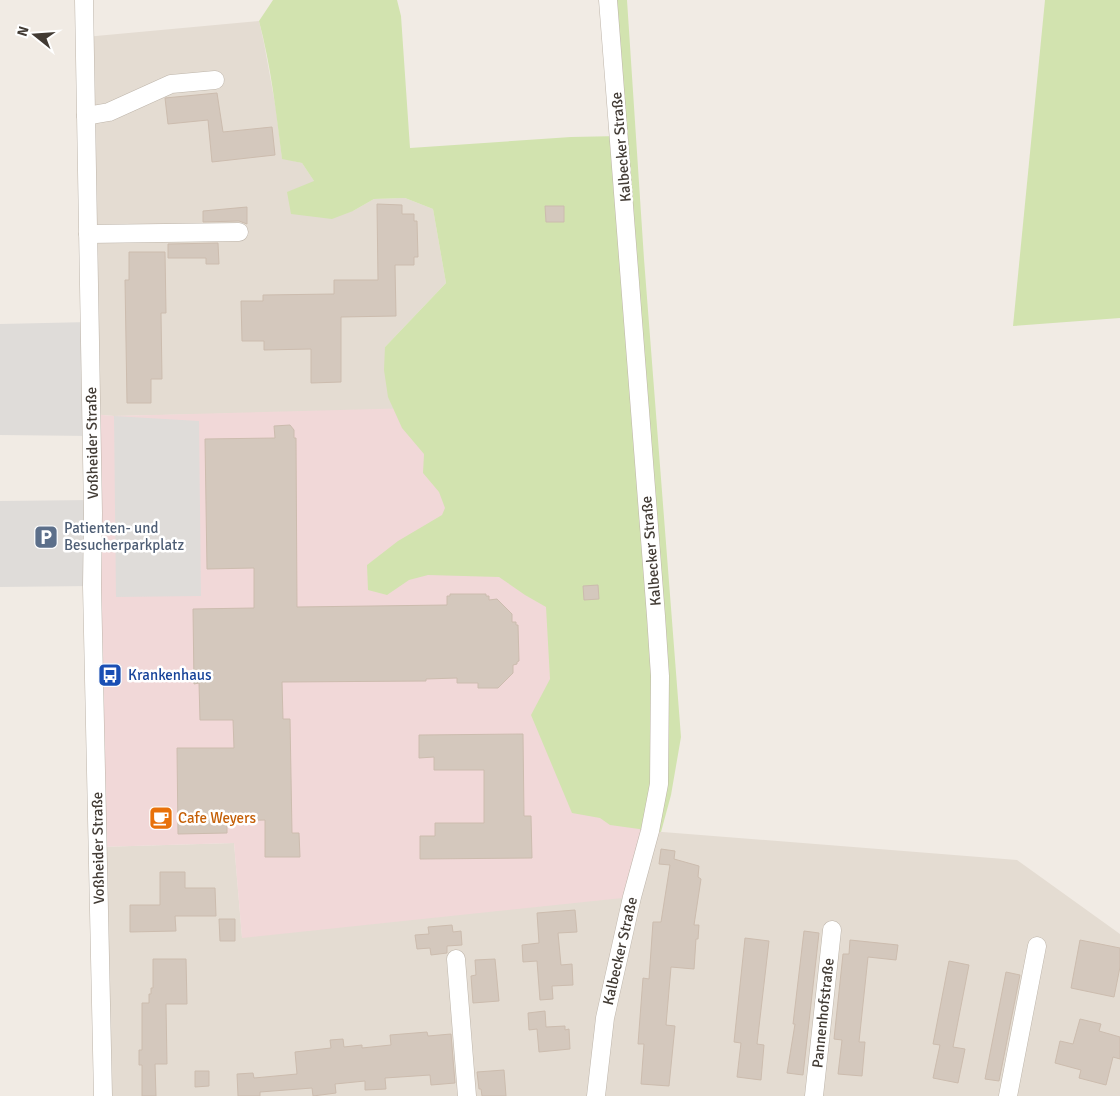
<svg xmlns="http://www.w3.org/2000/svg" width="1120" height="1096" font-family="Signika,sans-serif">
  <rect width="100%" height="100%" fill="#f1ebe4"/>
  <g fill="#e4dcd2">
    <polygon points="259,21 264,43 276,109 282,158 302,163 314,181 353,211 374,199 405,198 433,209 446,283 385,347 394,410 114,416 91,414 85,37"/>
    <polygon points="650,831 1017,860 1120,934 1120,1096 103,1096 98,847 234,843 242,937"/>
  </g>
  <polygon fill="#f1d8d8" points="641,402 659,784 632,897 242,938 234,843 98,847 91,414 114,416"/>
  <g fill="#d2e3af">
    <path d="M273,0h124l4,16 9,132 161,-11 49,-1 -12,-136h19l17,259 37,478 -10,58 -10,37 -51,-7 -10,-7 -28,-5 -41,-98 19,-36 -4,-72 -21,-12 -26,-18 -71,-2 -19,5 -22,15 -19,-5 -1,-25 31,-24 44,-26 3,-7 -6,-16 -16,-19 1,-19 -22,-26 -14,-31 -4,-27 1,-23 61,-64 -13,-74 -28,-11 -31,1 -21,12 -21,8 -41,-5 -4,-22 27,-11 -12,-18 -20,-4c-6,-47 -11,-93 -23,-138z"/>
    <polygon points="1045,0 1120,0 1120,318 1013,326"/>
  </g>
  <g fill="#dfdcd9">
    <polygon points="90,322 92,436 0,435 0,324"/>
    <polygon points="114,416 199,421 201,596 116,597"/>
    <polygon points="93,500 92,586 0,587 0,501"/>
  </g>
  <g fill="#d4c8bd" stroke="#ccbcae">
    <polygon points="217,93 223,132 272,127 275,155 212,162 208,120 168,124 165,98"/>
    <polygon points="377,204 402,205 402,214 414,214 414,221 417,221 418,257 414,257 414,265 395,265 396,316 341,317 341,382 311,383 311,349 264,350 264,341 242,341 241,301 263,301 263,295 334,294 334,280 378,280"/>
    <polygon points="545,206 564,206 564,222 546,222"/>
    <polygon points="247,207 247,224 239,221 203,222 203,211"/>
    <polygon points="218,243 219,264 206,264 206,258 168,258 168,244"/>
    <polygon points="129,252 165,252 166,313 161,313 162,379 151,379 151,403 127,403 125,280 129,280"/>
    <polygon points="290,425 294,430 294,438 296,438 297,607 447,605 447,596 450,596 450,594 486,594 486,596 489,596 489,600 497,599 512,614 512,622 516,622 516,625 518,625 519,661 517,662 517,664 513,665 513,673 498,688 478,688 478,683 457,683 457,678 426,679 426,681 282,682 283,719 290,719 292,833 299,833 300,857 265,857 265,820 227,821 227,833 178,834 177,748 234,748 233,720 200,720 199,683 194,684 193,609 254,608 254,568 207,569 205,439 275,438 274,426"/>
    <polygon points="598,585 599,599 584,600 583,586"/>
    <polygon points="523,734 524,816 531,816 532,858 420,859 420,836 435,836 435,823 484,823 484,770 434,770 434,757 419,758 419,735"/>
    <polygon points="661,849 675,851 674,859 699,866 698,877 701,879 694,925 699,925 698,939 696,939 694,969 671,967 666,1025 675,1026 669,1086 641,1084 644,1044 638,1044 643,978 649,979 653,922 661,922 670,865 659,864"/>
    <polygon points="160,872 185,872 185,888 215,888 216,916 175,916 176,931 130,932 130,905 160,905"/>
    <polygon points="575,910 577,932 558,933 561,965 572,964 573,985 552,986 553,999 540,1000 537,961 523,962 522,945 539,943 537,913"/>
    <polygon points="219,919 235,919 235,941 220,941"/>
    <polygon points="452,925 453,932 461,931 462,945 447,946 447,953 431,955 430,948 417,949 415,935 429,934 428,927"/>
    <polygon points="804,931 819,933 803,1075 787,1073 795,1024 793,1024"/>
    <polygon points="745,938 769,941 757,1044 764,1045 761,1080 737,1077 741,1043 734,1042"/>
    <polygon points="850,940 898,945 896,960 868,957 859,1042 865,1042 862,1076 838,1074 842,1040 834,1039 843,954 849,954"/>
    <polygon points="1080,940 1120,948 1120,967 1114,997 1071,988"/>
    <polygon points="153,959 186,959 187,1004 166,1004 167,1064 155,1064 156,1096 142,1096 142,1065 139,1065 139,1050 142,1050 142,1003 149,1003 149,994 151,994 151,988 153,988"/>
    <polygon points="495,959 499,1001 473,1003 471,976 476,975 475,960"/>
    <polygon points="949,961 969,965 953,1047 965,1049 958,1083 933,1078 940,1045 933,1044"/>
    <polygon points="1006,972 1020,975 999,1081 985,1079"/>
    <polygon points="545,1011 546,1027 565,1026 565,1030 569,1029 570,1049 539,1052 537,1029 529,1030 528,1013"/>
    <polygon points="1080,1019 1101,1024 1099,1031 1120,1037 1120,1059 1113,1057 1106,1085 1079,1078 1081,1070 1055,1063 1060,1041 1073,1044"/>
    <polygon points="427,1032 428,1036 451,1034 455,1083 431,1085 430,1075 385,1078 386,1089 365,1090 365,1081 335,1084 336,1093 313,1096 312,1088 260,1092 260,1096 238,1096 237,1074 253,1073 254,1078 297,1074 295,1052 331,1048 330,1040 343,1039 344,1047 362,1045 362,1048 391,1045 390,1035"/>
    <polygon points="504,1070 506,1096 482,1096 481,1089 479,1089 477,1072"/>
    <polygon points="195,1071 209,1071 209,1086 195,1087"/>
  </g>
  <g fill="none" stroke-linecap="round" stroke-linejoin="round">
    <g stroke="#beb5aa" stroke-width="19">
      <g id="minor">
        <polyline points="84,0 93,513 92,586 103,1096"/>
        <polyline points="86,116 109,112 171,84 215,80"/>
        <polyline points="88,234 239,232"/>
        <polyline points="456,959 467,1096"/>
        <polyline points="596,1096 605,1018 632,897 650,831 659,784 660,676 656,616 608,0"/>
        <polyline points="814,1096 832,930"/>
        <polyline points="1008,1096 1037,946"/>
      </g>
    </g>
    <use href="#minor" stroke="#fff" stroke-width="18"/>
  </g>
  <defs>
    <g id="parking-square" transform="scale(1.25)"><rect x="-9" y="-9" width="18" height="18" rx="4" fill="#5c6f8a" stroke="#fff"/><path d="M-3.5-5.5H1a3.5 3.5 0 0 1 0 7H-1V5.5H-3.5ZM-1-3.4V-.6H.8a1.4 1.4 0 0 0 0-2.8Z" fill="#fff"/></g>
    <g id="bus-square" transform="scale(1.25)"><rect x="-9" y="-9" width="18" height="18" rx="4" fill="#1a4fb4" stroke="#fff"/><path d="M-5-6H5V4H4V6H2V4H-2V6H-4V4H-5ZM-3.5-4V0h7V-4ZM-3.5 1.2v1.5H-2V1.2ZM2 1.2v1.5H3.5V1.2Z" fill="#fff"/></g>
    <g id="cafe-square" transform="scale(1.25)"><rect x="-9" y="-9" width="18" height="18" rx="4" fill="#e8710a" stroke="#fff"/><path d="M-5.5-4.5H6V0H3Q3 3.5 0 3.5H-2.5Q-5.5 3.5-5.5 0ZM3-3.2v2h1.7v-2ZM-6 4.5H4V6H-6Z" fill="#fff"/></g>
  </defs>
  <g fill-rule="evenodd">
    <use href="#parking-square" x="46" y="537"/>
    <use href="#bus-square" x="110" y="675"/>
    <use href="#cafe-square" x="161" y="818"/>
  </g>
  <g text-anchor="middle" stroke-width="5" stroke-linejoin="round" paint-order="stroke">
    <g font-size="15" fill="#423b34" stroke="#fff">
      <text transform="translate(621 147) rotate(-95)" y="5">Kalbecker Straße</text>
      <text transform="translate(92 443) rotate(-91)" y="5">Voßheider Straße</text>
      <text transform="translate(651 551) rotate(-95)" y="5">Kalbecker Straße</text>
      <text transform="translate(98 848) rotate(-91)" y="5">Voßheider Straße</text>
      <text transform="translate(620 951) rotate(-77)" y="5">Kalbecker Straße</text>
      <text transform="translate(823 1013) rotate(-84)" y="5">Pannenhofstraße</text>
    </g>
    <g font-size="15" fill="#4e5e75" stroke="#fff" text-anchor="start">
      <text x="64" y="533">Patienten- und<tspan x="64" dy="17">Besucherparkplatz</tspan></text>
    </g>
    <g font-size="15" fill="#164399" stroke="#fff" text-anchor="start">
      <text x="128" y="680">Krankenhaus</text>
    </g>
    <g font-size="15" fill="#c56008" stroke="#fff" text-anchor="start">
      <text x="178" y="823">Cafe Weyers</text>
    </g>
  </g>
  <g transform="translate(35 35) rotate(287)" stroke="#ffffff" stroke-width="4" paint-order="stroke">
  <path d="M0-4L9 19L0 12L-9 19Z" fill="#423b34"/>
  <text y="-8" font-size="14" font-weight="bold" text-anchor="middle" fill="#423b34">N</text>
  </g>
</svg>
